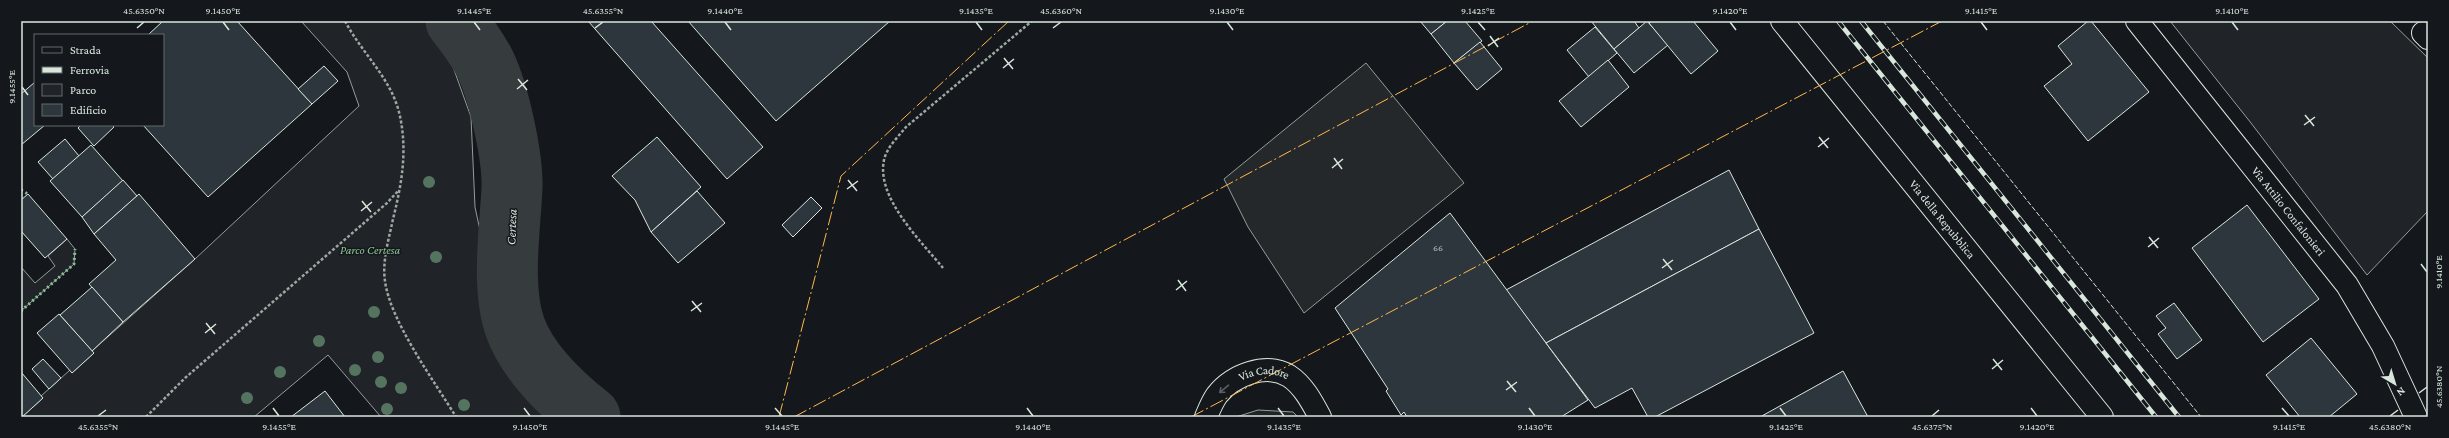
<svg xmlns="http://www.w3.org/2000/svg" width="2449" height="438" font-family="'Crimson Pro',serif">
  <rect width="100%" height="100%" fill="#14181c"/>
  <g fill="#202428" stroke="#939e99">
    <path d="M301,21h124l18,18 28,78 4,90 29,136c15,39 37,51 70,74h-193l-53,-62 -74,62h-232l21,-19 -2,-2 29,-26 2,3 22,-20 -2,-2 103,-92 164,-153 -12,-34z"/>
    <polygon points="2170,21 2390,21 2428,58 2428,211 2367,275 2251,123"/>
    <polygon points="67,239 75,249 74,264 21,311 21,267 35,283 55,266 48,256"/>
    <polygon points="1258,410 1293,412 1298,417 1236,417"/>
  </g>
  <polygon fill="#24282b" stroke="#939e99" points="1366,63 1464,183 1304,313 1248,227 1224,179"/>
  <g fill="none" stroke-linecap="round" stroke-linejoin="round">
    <path stroke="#363b3e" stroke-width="61" d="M456,21c11,14 23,30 30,45 13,28 27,91 26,122 -2,42 -11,99 3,139 13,36 46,67 75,90"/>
  </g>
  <g fill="#2c363c" stroke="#d8e6dc">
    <polygon points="163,21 237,21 312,104 208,197 143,125 163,125 163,35 148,35"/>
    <polygon points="588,21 651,21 763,147 727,179"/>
    <polygon points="688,21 890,21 776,121"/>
    <polygon points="1420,21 1447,21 1431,34"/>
    <polygon points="1447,21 1465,21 1482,41 1454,63 1431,34"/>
    <polygon points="1591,21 1634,21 1639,28 1614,49"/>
    <polygon points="1647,21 1668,45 1634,73 1614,49"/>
    <polygon points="1652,21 1693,21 1718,51 1691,74 1649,23"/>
    <polygon points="2088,21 2091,21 2149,92 2088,141 2044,86 2072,64 2058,46"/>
    <polygon points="1595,27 1617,53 1589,77 1567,50"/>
    <polygon points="1480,42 1502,69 1477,90 1454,63"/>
    <polygon points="1608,60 1629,87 1581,127 1559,101"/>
    <polygon points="324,66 338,81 312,104 298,89"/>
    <polygon points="35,82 35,125 45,125 21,145 21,94"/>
    <polygon points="81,125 112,125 114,127 94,146 78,128"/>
    <polygon points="657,137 701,187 651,232 635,200 612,176"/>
    <polygon points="65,139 79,156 53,179 38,162"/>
    <polygon points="91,145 123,181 82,217 50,181"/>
    <polygon points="1729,170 1759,229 1546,343 1506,290"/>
    <polygon points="123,180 137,196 94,234 82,217"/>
    <polygon points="697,191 725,223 678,263 651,232"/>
    <polygon points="28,194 67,239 45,258 21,231 21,200"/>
    <polygon points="139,194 195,259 123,322 89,284 116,260 94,234"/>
    <polygon points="811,197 822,208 793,237 782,225"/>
    <polygon points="2247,205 2319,299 2263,342 2192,248"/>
    <polygon points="1450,213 1588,400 1561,417 1407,417 1404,412 1401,415 1386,391 1388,389 1335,308"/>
    <polygon points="1759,229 1814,333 1655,417 1648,417 1632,388 1595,408 1546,343"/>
    <polygon points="92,287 123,322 92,351 60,315"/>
    <polygon points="2174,303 2202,340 2177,359 2158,334 2166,328 2156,316"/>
    <polygon points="59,314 94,353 72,373 37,333"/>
    <polygon points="2311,338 2357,394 2329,417 2300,417 2266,375"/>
    <polygon points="43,359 61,378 49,389 32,369"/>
    <polygon points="1843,371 1868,417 1760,417"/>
    <polygon points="21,372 43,398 22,417 21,417"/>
    <polygon points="325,391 345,417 291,417"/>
  </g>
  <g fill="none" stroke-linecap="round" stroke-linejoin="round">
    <g stroke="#d8e6dc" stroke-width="24">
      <g id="minor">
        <path id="s1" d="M1782,21l320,396"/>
        <path id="s2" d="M2137,21l210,264 36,61 33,71"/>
        <polyline points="2423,33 2428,38"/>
        <path id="s3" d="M1206,417c3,-7 6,-15 11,-22 16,-20 49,-33 72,-19 14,9 23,26 31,41"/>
      </g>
    </g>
    <g stroke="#9da8a2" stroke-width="2.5" stroke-dasharray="3 2" stroke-linecap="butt">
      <path d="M345,21c16,31 45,56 54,91 9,37 3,71 -6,107 -4,20 -11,41 -8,62 5,40 50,101 71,136"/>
      <path d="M943,268c-22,-27 -67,-70 -59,-108 3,-13 14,-23 22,-33l126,-106"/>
      <polyline points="146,417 185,378 387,203 399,190"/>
    </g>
    <use href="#minor" stroke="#14181c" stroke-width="22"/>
    <g stroke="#d8e6dc" stroke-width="4.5">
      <g id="rail">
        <polyline points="1838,21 2156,417"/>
        <polyline points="1861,21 2179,417"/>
      </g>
    </g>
    <use href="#rail" stroke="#14181c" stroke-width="3" stroke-dasharray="9" stroke-linecap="butt"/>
    <g stroke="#8ac095" stroke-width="3" stroke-dasharray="2 3" stroke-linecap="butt">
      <polyline points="21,190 28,194"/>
      <polyline points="21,311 74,264 75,249"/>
    </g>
    <polyline stroke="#d8e6dc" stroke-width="1" stroke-dasharray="5 2" stroke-linecap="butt" points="1883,21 2201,417"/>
    <g stroke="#ffb74d" stroke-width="1" stroke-dasharray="14 3 2 3" stroke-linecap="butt">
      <polyline points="779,417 841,176 1009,21"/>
      <polyline points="794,417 1533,21"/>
      <polyline points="1191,417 1942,21"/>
    </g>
  </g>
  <g fill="#55745f">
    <circle cx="429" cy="182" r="6"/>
    <circle cx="436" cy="257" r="6"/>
    <circle cx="374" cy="312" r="6"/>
    <circle cx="319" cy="341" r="6"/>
    <circle cx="378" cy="357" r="6"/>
    <circle cx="355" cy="370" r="6"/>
    <circle cx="280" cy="372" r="6"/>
    <circle cx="381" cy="382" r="6"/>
    <circle cx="401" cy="388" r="6"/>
    <circle cx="247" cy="398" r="6"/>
    <circle cx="464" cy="405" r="6"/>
    <circle cx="387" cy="409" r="6"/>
  </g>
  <defs><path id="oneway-shaft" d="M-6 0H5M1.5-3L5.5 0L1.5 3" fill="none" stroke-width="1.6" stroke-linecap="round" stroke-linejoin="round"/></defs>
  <use stroke="#59605f" href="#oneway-shaft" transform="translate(1224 389) rotate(140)"/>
  <path fill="none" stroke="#d8e6dc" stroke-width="1.5" d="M223,22l6,8M474,22l6,8M725,22l6,8M976,22l6,8M1227,22l6,8M1478,22l7,8M1730,22l6,8M1981,22l6,8M2232,22l6,8M137,28l7,-6M595,28l8,-6M1053,28l8,-6M1490,36l8,11M1488,46l11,-8M1004,58l9,11M1003,68l11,-9M518,79l9,11M22,87l6,8M517,89l11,-9M2305,115l9,11M2304,125l11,-8M1819,137l9,11M1818,147l11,-9M1334,158l8,11M1332,168l11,-9M848,180l9,11M847,189l11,-8M362,201l9,11M361,211l11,-9M2149,237l9,11M2148,247l11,-9M1663,259l9,11M2421,264l6,8M1662,268l11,-8M1178,280l8,11M1176,290l11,-9M692,301l9,11M691,311l11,-8M206,323l9,11M205,333l11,-9M1993,359l9,11M1992,369l11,-9M1507,381l9,11M1506,390l11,-8M2419,393l8,-6M273,408l6,8M524,408l6,8M775,408l7,8M1027,408l6,8M1278,408l6,8M1529,408l6,8M1780,408l6,8M2031,408l6,8M2282,408l7,8M98,416l8,-6M1932,416l7,-6M2390,416l8,-6"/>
  <g text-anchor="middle" stroke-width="3" stroke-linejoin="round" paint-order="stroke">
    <g font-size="10" fill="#adbab4">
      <text x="1438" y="251">66</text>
    </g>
    <g font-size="12" fill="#d8e6dc" stroke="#14181c">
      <text dy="4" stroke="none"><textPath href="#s2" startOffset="243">Via Attilio Confalonieri</textPath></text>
      <text dy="4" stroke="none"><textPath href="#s1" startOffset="255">Via della Repubblica</textPath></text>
      <text dy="4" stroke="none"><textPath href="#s3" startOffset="79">Via Cadore</textPath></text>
    </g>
    <g font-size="12" font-style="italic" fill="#8ac095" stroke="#14181c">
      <text x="370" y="254">Parco Certesa</text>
    </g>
    <g font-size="13" font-style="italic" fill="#d8e6dc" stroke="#14181c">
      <text transform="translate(511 227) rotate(-88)" y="5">Certesa</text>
    </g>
  </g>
  <rect width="2449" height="438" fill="none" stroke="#14181c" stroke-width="44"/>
  <rect x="34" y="34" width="130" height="92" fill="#14181c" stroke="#626a69"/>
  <rect x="42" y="47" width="20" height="6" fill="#14181c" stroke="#626a69"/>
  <text x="70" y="54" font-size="12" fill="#d8e6dc">Strada</text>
  <rect x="42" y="67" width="20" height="6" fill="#d8e6dc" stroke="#626a69"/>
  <text x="70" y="74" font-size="12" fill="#d8e6dc">Ferrovia</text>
  <rect x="42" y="84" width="20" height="12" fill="#202428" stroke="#626a69"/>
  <text x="70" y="94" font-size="12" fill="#d8e6dc">Parco</text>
  <rect x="42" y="104" width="20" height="12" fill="#2c363c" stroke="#626a69"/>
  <text x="70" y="114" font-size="12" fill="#d8e6dc">Edificio</text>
  <g transform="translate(2395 384) rotate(142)" stroke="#14181c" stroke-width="3" paint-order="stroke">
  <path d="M0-3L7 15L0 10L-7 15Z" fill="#d8e6dc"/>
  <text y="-6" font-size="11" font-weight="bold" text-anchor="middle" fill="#d8e6dc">N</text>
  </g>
  <rect x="22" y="22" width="2405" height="394" fill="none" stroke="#d8e6dc" stroke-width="1.5"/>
  <g font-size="10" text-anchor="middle" fill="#d8e6dc">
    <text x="144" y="14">45.6350°N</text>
    <text x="223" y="14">9.1450°E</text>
    <text x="474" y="14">9.1445°E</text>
    <text x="603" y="14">45.6355°N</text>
    <text x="725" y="14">9.1440°E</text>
    <text x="976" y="14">9.1435°E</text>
    <text x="1061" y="14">45.6360°N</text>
    <text x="1227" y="14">9.1430°E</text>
    <text x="1478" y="14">9.1425°E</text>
    <text x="1730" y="14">9.1420°E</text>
    <text x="1981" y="14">9.1415°E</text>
    <text x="2232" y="14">9.1410°E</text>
    <text transform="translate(11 87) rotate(-90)" y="4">9.1455°E</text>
    <text transform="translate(2438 272) rotate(-90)" y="4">9.1410°E</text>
    <text transform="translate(2438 387) rotate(-90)" y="4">45.6380°N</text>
    <text x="98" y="430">45.6355°N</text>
    <text x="279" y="430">9.1455°E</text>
    <text x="530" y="430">9.1450°E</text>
    <text x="782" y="430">9.1445°E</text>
    <text x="1033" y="430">9.1440°E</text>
    <text x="1284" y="430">9.1435°E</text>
    <text x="1535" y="430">9.1430°E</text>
    <text x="1786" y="430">9.1425°E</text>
    <text x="1932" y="430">45.6375°N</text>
    <text x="2037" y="430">9.1420°E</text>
    <text x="2289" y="430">9.1415°E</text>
    <text x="2390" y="430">45.6380°N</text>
  </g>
</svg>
